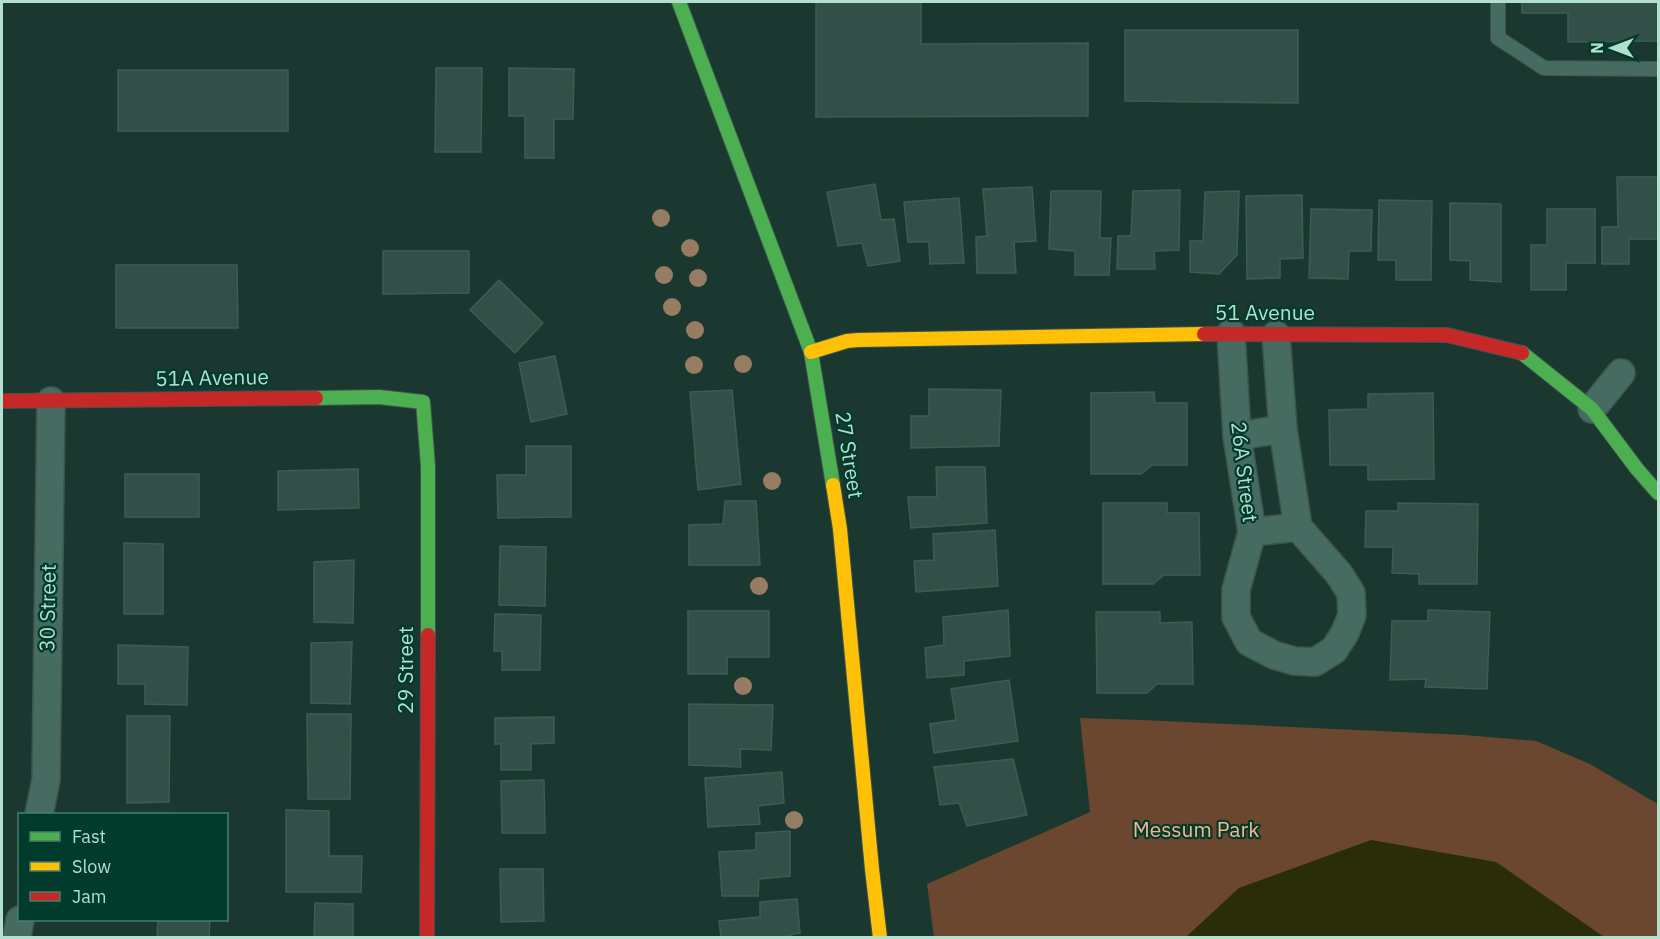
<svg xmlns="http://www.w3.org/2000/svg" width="1660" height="939" font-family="'IBM Plex Sans',sans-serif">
  <rect width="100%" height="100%" fill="#1a3830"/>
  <polygon fill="#6a472e" points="1080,718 1141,720 1465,735 1536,741 1590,764 1658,804 1658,937 934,937 927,884 1090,812"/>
  <polygon fill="#292d09" points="1371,840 1496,862 1604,937 1186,937 1239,888"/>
  <g fill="#325047" stroke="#385f54" stroke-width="1.5">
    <polygon points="816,2 921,2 921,44 1088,43 1088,116 816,117"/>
    <polygon points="1522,2 1658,2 1658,41 1568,42 1568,13 1522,13"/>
    <polygon points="1125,30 1298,30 1298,103 1125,101"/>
    <polygon points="436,68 482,68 481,152 435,152"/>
    <polygon points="509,68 574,69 573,119 554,119 554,158 525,158 525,116 509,116"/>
    <rect x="118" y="70" width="170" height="61"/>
    <polygon points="1617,177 1658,177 1658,239 1629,239 1629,264 1602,264 1602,227 1618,227"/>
    <polygon points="875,184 881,220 894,219 900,261 868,266 862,243 838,246 827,192"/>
    <polygon points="1032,187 1036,241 1014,242 1016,273 977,273 976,237 987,236 983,189"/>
    <polygon points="1180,190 1179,250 1154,251 1155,269 1117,269 1118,236 1131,236 1133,191"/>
    <polygon points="1051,191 1101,191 1100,238 1111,238 1109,275 1075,275 1075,251 1049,249"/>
    <polygon points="1239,191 1237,255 1219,274 1190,272 1190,241 1203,241 1205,192"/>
    <polygon points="1302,195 1303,258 1280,259 1280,278 1247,279 1246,196"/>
    <polygon points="959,198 964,263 930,264 929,242 908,242 904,202"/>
    <polygon points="1379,200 1432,201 1431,280 1396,280 1396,260 1378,260"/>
    <polygon points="1450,203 1501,204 1501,282 1470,280 1470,261 1450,260"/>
    <polygon points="1311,209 1372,210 1371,251 1349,251 1348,279 1309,278"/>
    <polygon points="1547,209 1595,209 1595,263 1566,263 1566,290 1531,290 1531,245 1547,245"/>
    <polygon points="383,251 469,251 469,293 383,294"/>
    <polygon points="116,265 237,265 238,328 116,328"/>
    <polygon points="499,280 543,323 515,353 470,310"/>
    <polygon points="555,356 567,414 531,422 519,363"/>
    <polygon points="929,389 1001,390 999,446 911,448 911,416 929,416"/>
    <polygon points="732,390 741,484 698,490 690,392"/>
    <polygon points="1154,392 1155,403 1187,403 1187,465 1152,465 1141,474 1091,474 1091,393"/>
    <polygon points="1433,393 1434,479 1368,480 1368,465 1330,465 1329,410 1368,409 1368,394"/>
    <polygon points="526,446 571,446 571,517 498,518 497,475 526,475"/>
    <polygon points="936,467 985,467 987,523 911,528 908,497 937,497"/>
    <polygon points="358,469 359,508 278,510 278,471"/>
    <rect x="125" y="474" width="74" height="43"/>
    <polygon points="725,501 756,501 760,565 689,565 689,525 723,524"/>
    <polygon points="1103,503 1167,503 1167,513 1199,513 1200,575 1164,575 1153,584 1103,584"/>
    <polygon points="1398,503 1478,504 1477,584 1419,584 1419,574 1392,573 1393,547 1365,547 1366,511 1398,511"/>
    <polygon points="995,530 998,586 916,592 914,561 934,560 933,534"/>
    <polygon points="124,543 163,544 163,614 124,614"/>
    <polygon points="500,546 546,547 545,606 499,605"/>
    <polygon points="354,560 353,623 314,622 314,562"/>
    <polygon points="1008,610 1010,656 964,661 964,675 927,678 925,648 944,645 943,617"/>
    <polygon points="1428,610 1490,612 1487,689 1425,687 1426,679 1390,680 1392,621 1428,621"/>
    <polygon points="688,611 769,611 769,657 727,657 727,674 688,674"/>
    <polygon points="1096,612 1160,612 1160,623 1192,622 1193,684 1157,684 1147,693 1097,693"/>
    <polygon points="495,614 541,615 540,670 502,670 502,651 494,651"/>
    <polygon points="352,642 350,704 311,703 311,643"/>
    <polygon points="118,645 188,647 187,705 145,704 145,684 118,684"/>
    <polygon points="1009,680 1018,741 934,753 930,724 956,720 951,689"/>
    <polygon points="689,704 773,705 771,750 740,749 741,767 689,765"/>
    <polygon points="307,714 351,714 350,799 308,799"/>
    <polygon points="127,716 170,716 169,802 127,803"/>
    <polygon points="554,717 554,743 531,744 531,770 501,770 501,744 495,744 495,718"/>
    <polygon points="1013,759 1027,815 967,826 959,803 940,805 934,767"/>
    <polygon points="782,772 784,803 758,806 760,824 708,827 705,778"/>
    <polygon points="544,780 545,833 502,833 501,781"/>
    <polygon points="286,810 329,811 329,856 362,856 361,892 286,892"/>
    <rect x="126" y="813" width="43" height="1"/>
    <polygon points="790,831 790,876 759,879 758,896 722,896 719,852 756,850 756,833"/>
    <polygon points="500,869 543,869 544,921 501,922"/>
    <polygon points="797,899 800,933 779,938 721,938 719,921 760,917 760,902"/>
    <polygon points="315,903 353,904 353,938 314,938"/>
    <polygon points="158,920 210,920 209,938 157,938"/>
  </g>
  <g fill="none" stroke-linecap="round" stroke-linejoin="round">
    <g stroke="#3b554d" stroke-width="16">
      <polyline id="lane" points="1498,2 1498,38 1544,68 1658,69"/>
    </g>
    <g stroke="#3b554d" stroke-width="30">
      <g id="street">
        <polyline points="1231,333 1237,436 1252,532 1236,590 1236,617 1249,642 1274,655 1294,661 1315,662 1334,650 1345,633 1352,615 1351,593 1339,574 1298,527 1283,429 1276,335"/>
        <polyline points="1592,409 1621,373"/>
        <polyline points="1237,436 1283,429"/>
        <polyline points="1252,532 1298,527"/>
        <polyline points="39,814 46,780 51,401"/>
        <polyline points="17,936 20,920"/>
      </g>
    </g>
    <g stroke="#3b554d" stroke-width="16">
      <g id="fast">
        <polyline points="679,2 811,352 833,485"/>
        <polyline points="1522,353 1592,409 1637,469 1658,493"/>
        <polyline points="316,398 379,397 423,402 428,466 428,635"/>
      </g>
    </g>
    <g stroke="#3b554d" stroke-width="16">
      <g id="slow">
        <polyline points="811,352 847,341 858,340 1204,334"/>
        <polyline points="833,485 840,529 872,869 880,938"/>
      </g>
    </g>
    <g stroke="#3b554d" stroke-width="16">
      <g id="jam">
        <polyline points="1204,334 1447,335 1522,353"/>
        <polyline points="2,401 316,398"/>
        <polyline points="427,938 428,635"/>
      </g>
    </g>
    <use href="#lane" stroke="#466c61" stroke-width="14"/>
    <use href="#street" stroke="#466c61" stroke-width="27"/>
    <use href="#fast" stroke="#4caf50" stroke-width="14"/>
    <use href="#slow" stroke="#ffc107" stroke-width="14"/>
    <use href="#jam" stroke="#c62828" stroke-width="14"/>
  </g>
  <g fill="#967c63">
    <circle cx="661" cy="218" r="9"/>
    <circle cx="690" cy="248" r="9"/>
    <circle cx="664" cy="275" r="9"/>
    <circle cx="698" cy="278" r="9"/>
    <circle cx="672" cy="307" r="9"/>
    <circle cx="695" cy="330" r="9"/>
    <circle cx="743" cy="364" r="9"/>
    <circle cx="694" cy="365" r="9"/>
    <circle cx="772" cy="481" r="9"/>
    <circle cx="759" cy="586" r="9"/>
    <circle cx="743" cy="686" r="9"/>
    <circle cx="794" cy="820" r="9"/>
  </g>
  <g text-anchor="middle" stroke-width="4.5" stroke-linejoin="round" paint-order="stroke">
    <g font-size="21" fill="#b2dfce" stroke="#003b2c">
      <text x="1265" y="320">51 Avenue</text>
      <text transform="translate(212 378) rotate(-1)" y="7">51A Avenue</text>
      <text transform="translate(849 455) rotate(81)" y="7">27 Street</text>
      <text transform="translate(1244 472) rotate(83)" y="7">26A Street</text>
      <text transform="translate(48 608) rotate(-89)" y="7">30 Street</text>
      <text transform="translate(406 670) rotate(-90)" y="7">29 Street</text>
    </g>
    <g font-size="21" fill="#fbb48c" stroke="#003b2c">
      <text x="1196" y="837">Messum Park</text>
    </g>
  </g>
  <rect width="1660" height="939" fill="none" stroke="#b2dfce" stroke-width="6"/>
  <rect x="18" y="813" width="210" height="108" fill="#003b2c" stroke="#477d6d" stroke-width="1.5"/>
  <rect x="30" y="832" width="30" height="9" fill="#4caf50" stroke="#477d6d" stroke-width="1.5"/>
  <text x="72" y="843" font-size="18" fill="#b2dfce">Fast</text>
  <rect x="30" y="862" width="30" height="9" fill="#ffc107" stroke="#477d6d" stroke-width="1.5"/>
  <text x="72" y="873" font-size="18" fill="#b2dfce">Slow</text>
  <rect x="30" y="892" width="30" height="9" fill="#c62828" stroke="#477d6d" stroke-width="1.5"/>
  <text x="72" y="903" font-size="18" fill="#b2dfce">Jam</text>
  <g transform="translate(1612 48) rotate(270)" stroke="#003b2c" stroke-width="4.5" paint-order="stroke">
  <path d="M0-4.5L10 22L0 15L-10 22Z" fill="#b2dfce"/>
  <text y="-9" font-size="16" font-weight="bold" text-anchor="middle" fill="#b2dfce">N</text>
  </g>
</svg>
